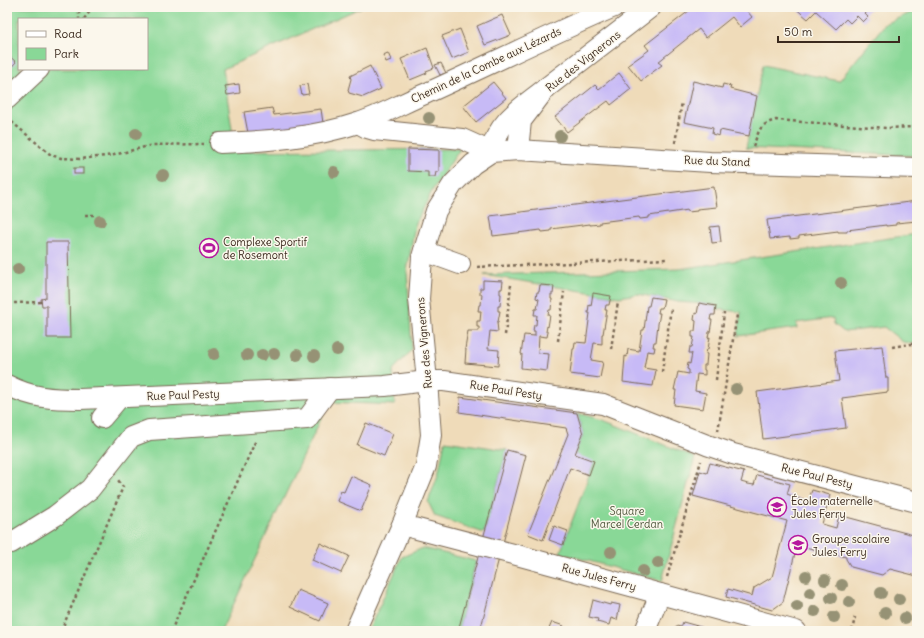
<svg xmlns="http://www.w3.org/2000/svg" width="924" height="638" font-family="Delius,sans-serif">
  <rect width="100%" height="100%" fill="#fbf7ec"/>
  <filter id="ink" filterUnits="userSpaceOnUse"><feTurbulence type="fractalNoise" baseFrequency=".025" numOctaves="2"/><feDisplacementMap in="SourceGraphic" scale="8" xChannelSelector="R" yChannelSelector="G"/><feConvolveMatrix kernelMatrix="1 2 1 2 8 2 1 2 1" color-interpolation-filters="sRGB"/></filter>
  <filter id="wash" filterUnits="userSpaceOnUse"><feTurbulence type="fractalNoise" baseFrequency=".012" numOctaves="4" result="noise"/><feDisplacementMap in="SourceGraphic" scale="16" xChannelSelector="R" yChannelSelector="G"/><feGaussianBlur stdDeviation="0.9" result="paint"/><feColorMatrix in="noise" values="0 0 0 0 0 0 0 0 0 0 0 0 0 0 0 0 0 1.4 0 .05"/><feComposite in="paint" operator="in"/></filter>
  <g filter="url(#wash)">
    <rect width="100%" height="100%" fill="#efdbb9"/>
    <g fill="#89d897" stroke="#62815a" fill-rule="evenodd">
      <path d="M7,7h355l-139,62 10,67 -4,15 231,-2 -27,40 -18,36 -8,46 5,79 -19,20 2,35 -66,-3 -108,229h-214zM19,19h128v50h-128z"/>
      <polygon points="917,10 917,156 746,148 763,65 839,81 885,24"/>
      <polygon points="917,234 917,344 903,342 884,327 844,332 834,324 833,318 796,323 797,328 738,336 741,312 715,309 716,305 678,302 638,294 619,297 484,275 679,269"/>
      <polygon points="577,413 603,420 695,457 662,581 560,553 594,462 575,454 583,434"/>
      <polygon points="445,441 507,450 484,533 435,516 428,502 438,475"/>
      <polygon points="423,548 476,561 458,631 368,631 402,557"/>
    </g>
    <g id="blocks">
      <g fill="#c7baf6">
        <polygon points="694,7 744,7 752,17 740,27 732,17 706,38 699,29 658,62 662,65 641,81 628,65 649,50 645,45"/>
        <polygon points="794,7 872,7 865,14 868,17 863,22 857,16 850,23 846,19 836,29 816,11 808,19"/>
        <polygon points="502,15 511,35 485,45 477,26"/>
        <polygon points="460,29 469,52 452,59 442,36"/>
        <polygon points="427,48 434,68 426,71 427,73 410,80 401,59"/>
        <polygon points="388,53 391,60 386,62 383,55"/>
        <polygon points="7,54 16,62 7,72"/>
        <polygon points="441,63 446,73 440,75 435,65"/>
        <polygon points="370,66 381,89 363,97 349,93 348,90 351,79 350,76"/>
        <polygon points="619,73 631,89 611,105 608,101 567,132 555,117 595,85 599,89"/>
        <polygon points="693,81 722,88 723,84 731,86 730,89 757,96 749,136 720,130 719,136 712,134 713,128 684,122"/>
        <polygon points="493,82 506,98 476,122 463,106"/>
        <polygon points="239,84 240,93 227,95 225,86"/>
        <polygon points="307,84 309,94 302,95 300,86"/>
        <polygon points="272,108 274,115 321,109 323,123 274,131 274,129 248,133 244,112"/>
        <polygon points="408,149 439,150 439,172 436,172 435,177 428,177 428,172 408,171"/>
        <rect x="74" y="168" width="9" height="6"/>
        <polygon points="714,187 717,207 697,209 697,211 688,212 688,210 649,216 649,218 640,219 639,217 600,222 600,224 590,225 590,224 551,229 551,231 542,232 541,230 493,236 490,216"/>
        <polygon points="917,201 917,221 896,223 896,225 886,226 886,225 847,230 847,232 838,232 838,231 799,236 799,238 790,239 790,237 770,239 767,220"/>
        <polygon points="719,226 721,242 712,243 710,227"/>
        <polygon points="46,242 68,242 70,338 47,338 47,306 42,306 41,299 46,298"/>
        <polygon points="483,280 503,281 502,289 500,289 500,294 501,294 500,306 498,306 498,311 500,311 498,322 497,322 498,332 490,331 488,349 499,350 498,366 465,363 466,349 465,349 468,331 479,331 479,327 477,327 477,321 480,321 481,311 478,311 479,305 481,305 482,294 480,294 480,288 483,288"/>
        <polygon points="540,285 554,286 553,294 551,294 551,299 552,299 551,310 549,310 548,315 550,315 548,327 547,326 546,332 548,332 547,337 539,336 538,353 549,354 547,371 521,368 522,354 521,354 524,335 535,336 535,331 533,331 534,325 536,325 537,315 534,315 535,309 537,309 539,299 536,298 537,292 539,292"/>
        <polygon points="593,293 611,296 609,305 606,305 605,310 607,310 603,334 602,334 602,344 594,343 591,360 603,362 600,378 570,374 573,349 574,349 575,342 586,343 590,313 588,313 589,305 591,306"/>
        <polygon points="651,297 664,299 662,308 659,308 658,313 660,313 658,324 656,342 654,342 653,347 655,347 654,352 647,351 644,368 656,370 653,386 623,382 625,356 627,357 628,349 639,351 642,330 644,330 647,306 649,306"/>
        <polygon points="699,303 716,306 715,315 711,315 710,320 712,320 710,332 709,332 708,338 710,337 708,349 707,349 706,354 707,354 706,365 704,365 704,370 705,370 705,375 697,374 695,391 706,393 703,409 674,405 676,390 674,390 678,372 689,374 689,370 687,369 688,363 690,364 692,353 689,353 690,347 692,347 694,337 692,337 692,331 695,331 696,321 694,320 695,313 697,314"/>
        <polygon points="882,346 886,378 888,378 888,392 842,398 846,428 763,439 757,392 839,381 835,351"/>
        <polygon points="460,397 577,413 583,434 575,454 594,461 589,475 570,468 543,540 528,534 568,434 566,428 459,412"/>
        <polygon points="366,423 393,434 384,456 357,445"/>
        <polygon points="507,450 526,455 480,631 458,631"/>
        <polygon points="710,463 744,472 741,482 748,484 754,485 757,475 790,484 787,494 808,502 812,490 830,495 822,524 836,528 839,515 917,536 914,548 917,549 917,576 890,569 882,575 851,567 846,559 846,557 797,545 783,602 772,610 726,597 728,589 752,596 754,588 772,577 787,521 693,496 700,471 707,473"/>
        <polygon points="351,476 372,485 361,511 337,501 341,491 344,492"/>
        <polygon points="554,526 568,531 563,545 549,540"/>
        <polygon points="320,543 349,556 341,573 312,560"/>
        <polygon points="298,590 328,603 320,621 290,607"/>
        <polygon points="593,600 610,605 611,603 620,605 617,620 611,618 609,625 597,622 598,619 589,617"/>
        <polygon points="552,622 564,626 562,631 548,631"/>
        <polygon points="683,622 708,629 707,631 675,631 676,626 681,627"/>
      </g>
    </g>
  </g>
  <g filter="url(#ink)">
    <use href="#blocks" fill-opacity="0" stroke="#7a6854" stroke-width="1"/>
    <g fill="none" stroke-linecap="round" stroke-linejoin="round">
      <g stroke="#7a6854" stroke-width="22">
        <g id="minor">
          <polyline points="7,99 39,69"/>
          <path d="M358,123l9,5 7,2 88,9 29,13c6,-31 33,-46 55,-64"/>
          <path d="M220,143c47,-2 93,-5 138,-20 22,-7 47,-21 69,-30 62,-28 124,-59 187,-86"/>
          <polyline points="518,150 521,121 546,88 651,7"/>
          <polyline points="424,251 460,264"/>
          <path d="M7,385c25,13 45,14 73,14l305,-13 42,-5h17l159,23 104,41 26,9 184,48"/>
          <polyline points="102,418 119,398"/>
          <polyline points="402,525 517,555 796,631"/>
          <polyline points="11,543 55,516 90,489 131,437 149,430 307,419 330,388"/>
          <polyline points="355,631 402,525 426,466 431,435 427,381 419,299 422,257 436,211 453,184 473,164 491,152 518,150 710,162 917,168"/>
          <polyline points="645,631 660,594"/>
        </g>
      </g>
      <g stroke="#7a6854" stroke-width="2.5" stroke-dasharray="3 3" stroke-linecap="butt">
        <polyline points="75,7 79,12 79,19"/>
        <polyline points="84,19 93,7"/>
        <polyline points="7,118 51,155 61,158 80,159 114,155 152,145 204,144"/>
        <polyline points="675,143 682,102"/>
        <path d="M753,146c7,-16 5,-21 23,-26l110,8 31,-1"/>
        <polyline points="85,215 95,215"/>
        <polyline points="477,267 666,259"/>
        <polyline points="14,303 42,302"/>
        <polyline points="505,335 511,285"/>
        <polyline points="558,341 564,292"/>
        <polyline points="892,347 917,343"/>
        <polyline points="611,349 618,302"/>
        <polyline points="662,372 671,308"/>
        <polyline points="716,380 724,313"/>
        <polyline points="718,431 737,315"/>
        <polyline points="667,577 701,461"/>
        <polyline points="61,631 123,487 118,480"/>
        <polyline points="171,631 256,440"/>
        <polyline points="852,631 855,617"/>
      </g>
      <use href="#minor" stroke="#fff" stroke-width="20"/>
    </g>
    <g fill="#969274">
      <circle cx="429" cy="118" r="6"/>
      <circle cx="136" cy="134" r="6"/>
      <circle cx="560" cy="136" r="6"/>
      <circle cx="334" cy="172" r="6"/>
      <circle cx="163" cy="175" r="6"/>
      <circle cx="100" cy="221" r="6"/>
      <circle cx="18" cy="269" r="6"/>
      <circle cx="841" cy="283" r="6"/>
      <circle cx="337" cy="350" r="6"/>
      <circle cx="214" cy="354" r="6"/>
      <circle cx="274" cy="354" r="6"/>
      <circle cx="247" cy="355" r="6"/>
      <circle cx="262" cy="355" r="6"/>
      <circle cx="297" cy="355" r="6"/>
      <circle cx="314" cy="356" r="6"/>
      <circle cx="736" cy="389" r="6"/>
      <circle cx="611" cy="552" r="6"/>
      <circle cx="658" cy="563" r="6"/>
      <circle cx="643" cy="571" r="6"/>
      <circle cx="806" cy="576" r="6"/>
      <circle cx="825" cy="580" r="6"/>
      <circle cx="842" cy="585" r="6"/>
      <circle cx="810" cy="593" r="6"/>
      <circle cx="881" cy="593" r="6"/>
      <circle cx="831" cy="598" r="6"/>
      <circle cx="899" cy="599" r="6"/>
      <circle cx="849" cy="602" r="6"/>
      <circle cx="797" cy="606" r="6"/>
      <circle cx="815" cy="611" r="6"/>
      <circle cx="885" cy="613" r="6"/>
      <circle cx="834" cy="617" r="6"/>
      <circle cx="905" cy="618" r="6"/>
    </g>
  </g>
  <defs>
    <g id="stadium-ring" transform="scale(1)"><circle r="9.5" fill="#fbf7ec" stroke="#b5179e" stroke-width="1.5"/><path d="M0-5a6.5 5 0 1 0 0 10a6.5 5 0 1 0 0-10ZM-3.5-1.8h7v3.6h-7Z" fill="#b5179e"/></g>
    <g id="school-ring" transform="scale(1)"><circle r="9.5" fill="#fbf7ec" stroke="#b5179e" stroke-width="1.5"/><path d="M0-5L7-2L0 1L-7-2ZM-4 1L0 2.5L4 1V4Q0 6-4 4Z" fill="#b5179e"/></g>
  </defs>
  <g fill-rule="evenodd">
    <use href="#stadium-ring" x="209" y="248"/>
    <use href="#school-ring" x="777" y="507"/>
    <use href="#school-ring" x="798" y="545"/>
  </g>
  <g text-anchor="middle" stroke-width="3" stroke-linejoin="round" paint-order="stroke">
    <g font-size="11" fill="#3b2a1e" stroke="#fbf7ec">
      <text transform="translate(583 61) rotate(-38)" y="4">Rue des Vignerons</text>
      <text transform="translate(486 65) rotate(-25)" y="4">Chemin de la Combe aux Lézards</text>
      <text transform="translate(717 161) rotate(2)" y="4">Rue du Stand</text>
      <text transform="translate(424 343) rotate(-95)" y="4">Rue des Vignerons</text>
      <text transform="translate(506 390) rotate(9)" y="4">Rue Paul Pesty</text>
      <text transform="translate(183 395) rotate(-2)" y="4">Rue Paul Pesty</text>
      <text transform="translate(817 476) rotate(14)" y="4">Rue Paul Pesty</text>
      <text transform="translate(599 577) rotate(15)" y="4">Rue Jules Ferry</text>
    </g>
    <g font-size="11" fill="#3b2a1e" stroke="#fbf7ec" text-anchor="start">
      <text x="223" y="246">Complexe Sportif<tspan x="223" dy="13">de Rosemont</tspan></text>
      <text x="791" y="505">École maternelle<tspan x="791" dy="13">Jules Ferry</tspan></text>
      <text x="812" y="543">Groupe scolaire<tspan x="812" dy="13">Jules Ferry</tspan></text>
    </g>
    <g font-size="11" fill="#4e563c" stroke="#fbf7ec">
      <text x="627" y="515">Square<tspan x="627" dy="13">Marcel Cerdan</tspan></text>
    </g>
  </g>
  <rect width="924" height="638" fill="none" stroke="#fbf7ec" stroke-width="24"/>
  <rect x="18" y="18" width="130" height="52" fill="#fbf7ec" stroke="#aea59a"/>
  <rect x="26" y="31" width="20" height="6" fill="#ffffff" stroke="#aea59a"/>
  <text x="54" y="38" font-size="12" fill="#3b2a1e">Road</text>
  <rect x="26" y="48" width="20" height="12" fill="#89d897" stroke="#aea59a"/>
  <text x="54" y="58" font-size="12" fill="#3b2a1e">Park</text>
  <path d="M778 36v6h121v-6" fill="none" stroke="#3b2a1e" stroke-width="2"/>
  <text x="784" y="36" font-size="12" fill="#3b2a1e" stroke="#fbf7ec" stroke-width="3" paint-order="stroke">50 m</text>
</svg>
